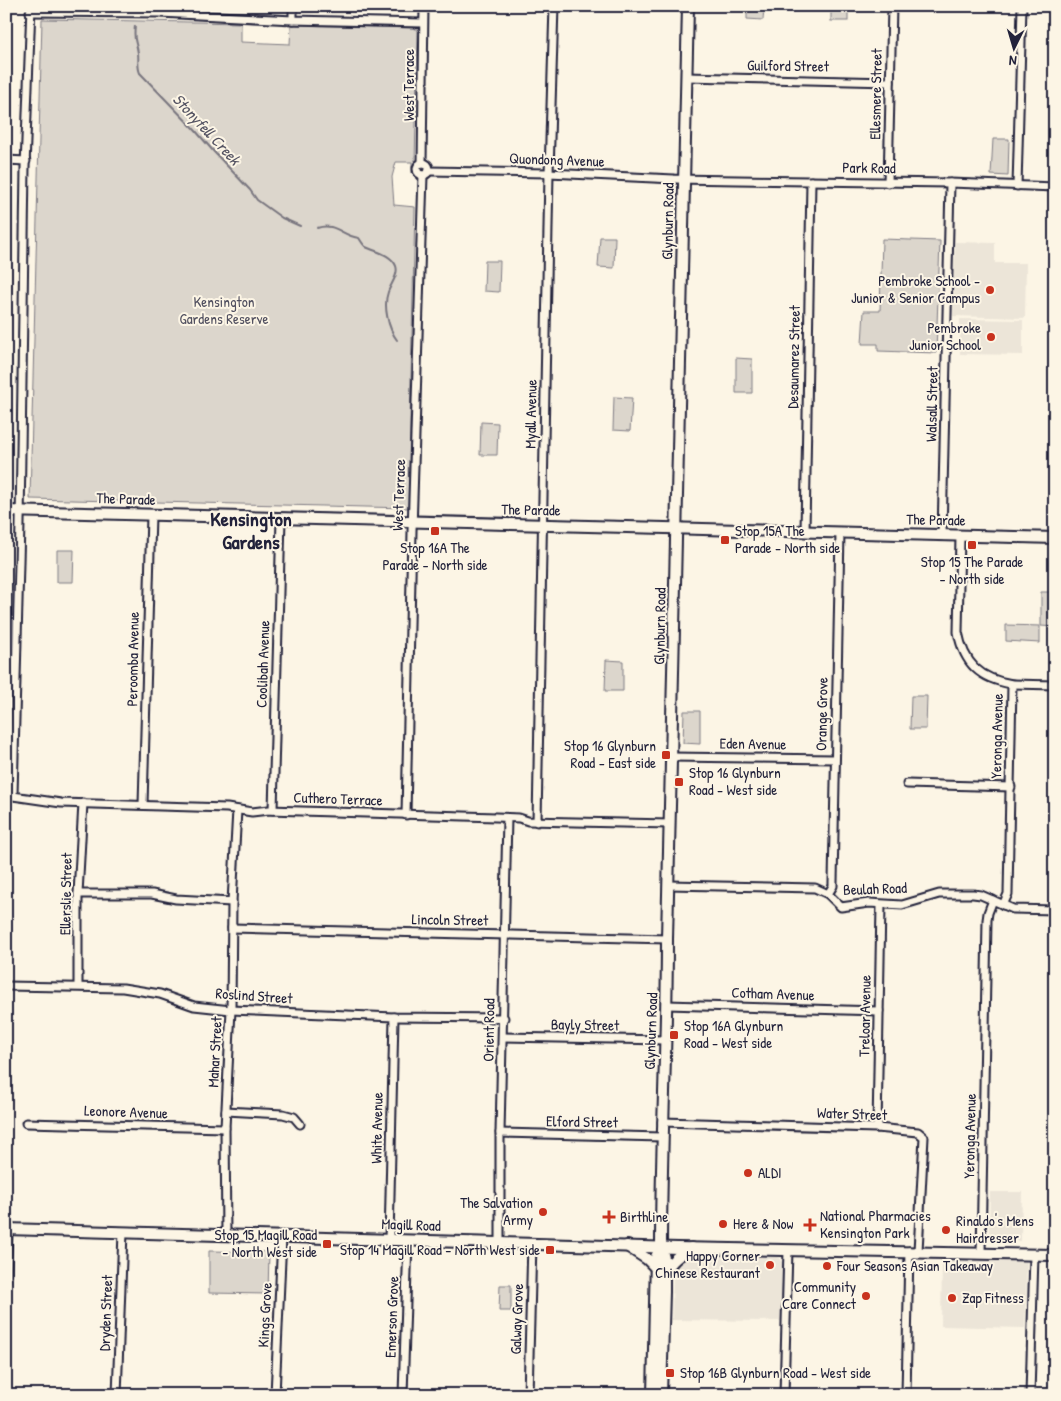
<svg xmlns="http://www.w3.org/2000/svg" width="1061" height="1401" font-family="'Patrick Hand',sans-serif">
  <rect width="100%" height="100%" fill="#fcf5e5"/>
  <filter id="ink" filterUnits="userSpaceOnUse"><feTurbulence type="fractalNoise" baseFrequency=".02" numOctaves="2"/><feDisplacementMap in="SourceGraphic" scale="10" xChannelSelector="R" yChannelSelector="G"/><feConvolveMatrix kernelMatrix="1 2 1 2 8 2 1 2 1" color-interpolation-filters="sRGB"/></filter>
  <g filter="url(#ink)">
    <g fill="#ece5d8">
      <polygon points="955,242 995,243 995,263 1026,263 1025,318 953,316"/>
      <polygon points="960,319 1023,320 1023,355 960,354"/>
      <polygon points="990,1192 1022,1192 1021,1241 989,1240"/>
      <polygon points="687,1254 778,1257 784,1265 783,1321 672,1320 673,1267"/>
      <polygon points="942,1259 1027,1261 1025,1328 941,1326"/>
    </g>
    <g fill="#dcd6cc" stroke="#7f7c84">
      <polygon points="747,6 764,6 763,20 747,19"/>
      <rect x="831" y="6" width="17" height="15"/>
      <polygon points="42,19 241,23 241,42 290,44 291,25 413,28 418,30 415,162 412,173 412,162 396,162 392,177 394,205 415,207 408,508 30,499"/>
      <polygon points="993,139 1009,139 1008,176 991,175"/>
      <polygon points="600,237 615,237 614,268 598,267"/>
      <polygon points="882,239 940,241 936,353 878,351 878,344 862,344 864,311 880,311"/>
      <polygon points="485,261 500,261 499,292 484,291"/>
      <polygon points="736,358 752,359 752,393 736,393"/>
      <polygon points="614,397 632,398 630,431 613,430"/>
      <polygon points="481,422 498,423 497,455 480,455"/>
      <polygon points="57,550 74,550 73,582 57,582"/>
      <polygon points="1041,592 1055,592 1055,627 1041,626"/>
      <polygon points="1006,625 1040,626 1040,643 1006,641"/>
      <polygon points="606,660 623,661 623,691 605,691"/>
      <polygon points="911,696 927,696 926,729 910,729"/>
      <polygon points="684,711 700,711 700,744 683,743"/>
      <polygon points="209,1251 269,1252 268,1294 209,1293"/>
      <polygon points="500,1285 511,1285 511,1311 499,1311"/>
    </g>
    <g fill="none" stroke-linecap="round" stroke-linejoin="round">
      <g stroke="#78757e" stroke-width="2">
        <path d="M135,26c-2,15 1,14 3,27 1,7 -1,14 2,20l55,57 19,22 36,38 7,10 25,18 18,8"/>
        <path d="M317,228c19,-6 24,8 42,10 2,3 4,7 7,9 10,5 25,7 30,19 3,8 -5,18 -8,26 -5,14 0,36 9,48"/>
      </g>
      <g stroke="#22223b" stroke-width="11">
        <g id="minor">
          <polyline points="293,6 293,20"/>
          <polyline points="30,12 160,13 293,20 423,23"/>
          <polyline points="686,77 890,82"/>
          <polyline points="6,160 26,161"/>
          <circle cx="423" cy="169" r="6"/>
          <polyline points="422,163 424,6"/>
          <polyline points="429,171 549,173 674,179 950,183 1055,187"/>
          <polyline points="888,183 892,6"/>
          <polyline points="1017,186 1022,6"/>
          <polyline points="805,532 811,181"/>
          <polyline points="942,535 950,183"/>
          <path d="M960,536l-2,96c6,32 22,47 54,52l-4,210 -5,11"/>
          <polyline points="1012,684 1055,685"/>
          <polyline points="671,757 835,759"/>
          <polyline points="907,784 1011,787"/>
          <polyline points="6,795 61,803 227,808 252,812 269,810 496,817 519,818 528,821 670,824"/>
          <polyline points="13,795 20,524 25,167 31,6"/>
          <polyline points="143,805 151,515"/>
          <polyline points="273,810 281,519"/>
          <polyline points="406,815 412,531 423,175"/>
          <polyline points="537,822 549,173 554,6"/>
          <polyline points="668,885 815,888 828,894 841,907 869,903 902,905 939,894 973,894 981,895 1013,909 1055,910"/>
          <polyline points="78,894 152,894 176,899 232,902"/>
          <polyline points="828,894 833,886 833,882 840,533"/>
          <polyline points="232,928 667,939"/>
          <polyline points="6,986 123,988 160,994 194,1006 231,1010 394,1017 504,1018"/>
          <polyline points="78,986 78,894 83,803"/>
          <polyline points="667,1005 879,1011"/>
          <polyline points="503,1037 666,1040"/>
          <polyline points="226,1111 283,1114 294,1117 300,1124"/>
          <polyline points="662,1122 877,1128 918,1132 924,1137 918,1251"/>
          <polyline points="26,1123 225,1128"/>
          <polyline points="877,1128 881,905"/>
          <polyline points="500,1133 662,1137"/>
          <polyline points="226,1235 225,1128 231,1010 232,902 237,810"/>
          <polyline points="389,1240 394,1017"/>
          <polyline points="500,1242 500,1133 507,818"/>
          <polyline points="981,1253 987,920 988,913 993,900"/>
          <polyline points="6,1281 8,1229"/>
          <polyline points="117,1395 123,1232"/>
          <polyline points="275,1395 282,1237"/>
          <polyline points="403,1395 408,1240"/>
          <polyline points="528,1395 532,1243"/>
          <polyline points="784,1395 788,1250"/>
          <polyline points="906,1395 909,1251"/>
          <polyline points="1030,1395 1034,1255"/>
        </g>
      </g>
      <g stroke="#22223b" stroke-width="14">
        <g id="secondary">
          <polyline points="6,511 1055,538"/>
          <polyline points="6,1229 678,1248 1055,1255"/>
          <polyline points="627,1246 647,1259 656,1268"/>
          <path d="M664,1274c6,-13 15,-19 27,-26"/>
          <polyline points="653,1395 656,1257 661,1247"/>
          <path d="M661,1395l3,-103v-34l-3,-11c0,-103 6,-205 6,-308l21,-933"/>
        </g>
      </g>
      <use href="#minor" stroke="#fcf5e5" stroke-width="7"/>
      <use href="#secondary" stroke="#fcf5e5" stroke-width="10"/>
    </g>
  </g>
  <g fill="#c8321e" stroke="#fcf5e5" stroke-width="2">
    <circle cx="990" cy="290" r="5"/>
    <circle cx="991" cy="337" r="5"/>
    <rect x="430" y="526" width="10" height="10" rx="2.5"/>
    <rect x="720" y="535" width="10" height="10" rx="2.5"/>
    <rect x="967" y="540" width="10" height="10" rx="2.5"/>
    <rect x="661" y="750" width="10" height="10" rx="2.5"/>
    <rect x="674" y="777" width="10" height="10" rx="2.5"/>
    <rect x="669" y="1030" width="10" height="10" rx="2.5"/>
    <circle cx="748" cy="1173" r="5"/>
    <circle cx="543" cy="1212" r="5"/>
    <path d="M606.5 1209.5h5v5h5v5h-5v5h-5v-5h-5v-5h5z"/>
    <circle cx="723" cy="1224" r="5"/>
    <path d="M807.5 1217.5h5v5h5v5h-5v5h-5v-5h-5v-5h5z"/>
    <circle cx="946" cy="1230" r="5"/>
    <rect x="322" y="1239" width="10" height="10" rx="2.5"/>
    <rect x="545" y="1245" width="10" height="10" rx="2.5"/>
    <circle cx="770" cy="1265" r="5"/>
    <circle cx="827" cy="1266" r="5"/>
    <circle cx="866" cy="1296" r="5"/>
    <circle cx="952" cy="1298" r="5"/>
    <rect x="665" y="1368" width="10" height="10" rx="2.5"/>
  </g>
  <g text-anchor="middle" stroke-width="4" stroke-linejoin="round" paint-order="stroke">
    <g font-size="15" fill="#22223b" stroke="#fcf5e5">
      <text transform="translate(788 66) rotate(1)" y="5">Guilford Street</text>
      <text transform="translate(409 85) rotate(-90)" y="5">West Terrace</text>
      <text transform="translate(876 94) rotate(-89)" y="5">Ellesmere Street</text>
      <text transform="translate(557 160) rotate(2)" y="5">Quondong Avenue</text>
      <text transform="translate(869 168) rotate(1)" y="5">Park Road</text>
      <text transform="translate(668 221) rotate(-89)" y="5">Glynburn Road</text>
      <text transform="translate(794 357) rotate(-89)" y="5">Desaumarez Street</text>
      <text transform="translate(932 404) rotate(-89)" y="5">Walsall Street</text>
      <text transform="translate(531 414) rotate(-89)" y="5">Myall Avenue</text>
      <text transform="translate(399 495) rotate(-88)" y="5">West Terrace</text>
      <text transform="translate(126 499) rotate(2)" y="5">The Parade</text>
      <text transform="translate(531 510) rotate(1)" y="5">The Parade</text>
      <text transform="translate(936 520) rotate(1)" y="5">The Parade</text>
      <text transform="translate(660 626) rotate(-89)" y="5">Glynburn Road</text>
      <text transform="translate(133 659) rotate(-89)" y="5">Peroomba Avenue</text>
      <text transform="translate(263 664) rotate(-88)" y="5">Coolibah Avenue</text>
      <text transform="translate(822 714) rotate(-89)" y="5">Orange Grove</text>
      <text transform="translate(997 736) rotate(-89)" y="5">Yeronga Avenue</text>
      <text transform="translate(753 744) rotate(1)" y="5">Eden Avenue</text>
      <text transform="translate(338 799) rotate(2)" y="5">Cuthero Terrace</text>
      <text transform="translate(875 889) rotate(-2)" y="5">Beulah Road</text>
      <text transform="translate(66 894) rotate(-89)" y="5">Ellerslie Street</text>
      <text transform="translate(450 920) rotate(1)" y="5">Lincoln Street</text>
      <text transform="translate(773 994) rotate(2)" y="5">Cotham Avenue</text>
      <text transform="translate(254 996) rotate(4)" y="5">Roslind Street</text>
      <text transform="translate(865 1016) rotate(-89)" y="5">Treloar Avenue</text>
      <text transform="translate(585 1025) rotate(1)" y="5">Bayly Street</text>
      <text transform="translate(489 1030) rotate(-89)" y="5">Orient Road</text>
      <text transform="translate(651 1031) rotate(-88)" y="5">Glynburn Road</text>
      <text transform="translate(215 1052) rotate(-87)" y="5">Mahar Street</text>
      <text transform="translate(126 1112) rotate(2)" y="5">Leonore Avenue</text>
      <text transform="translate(852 1114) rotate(2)" y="5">Water Street</text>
      <text transform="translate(582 1122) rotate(1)" y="5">Elford Street</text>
      <text transform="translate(377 1128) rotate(-89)" y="5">White Avenue</text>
      <text transform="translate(970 1136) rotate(-89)" y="5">Yeronga Avenue</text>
      <text transform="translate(411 1225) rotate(2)" y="5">Magill Road</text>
      <text transform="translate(106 1313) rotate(-88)" y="5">Dryden Street</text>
      <text transform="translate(265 1315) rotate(-87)" y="5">Kings Grove</text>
      <text transform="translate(392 1317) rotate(-88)" y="5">Emerson Grove</text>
      <text transform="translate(517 1319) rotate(-88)" y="5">Galway Grove</text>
    </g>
    <g font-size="15" fill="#22223b" stroke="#fcf5e5" text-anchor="start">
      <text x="980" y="286" text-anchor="end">Pembroke School -<tspan x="980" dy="17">Junior &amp; Senior Campus</tspan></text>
      <text x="981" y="333" text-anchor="end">Pembroke<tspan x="981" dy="17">Junior School</tspan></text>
      <text x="735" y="536">Stop 15A The<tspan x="735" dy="17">Parade - North side</tspan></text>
      <text x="435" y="553" text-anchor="middle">Stop 16A The<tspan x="435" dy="17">Parade - North side</tspan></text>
      <text x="972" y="567" text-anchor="middle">Stop 15 The Parade<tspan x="972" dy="17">- North side</tspan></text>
      <text x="656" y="751" text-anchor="end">Stop 16 Glynburn<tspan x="656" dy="17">Road - East side</tspan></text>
      <text x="689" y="778">Stop 16 Glynburn<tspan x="689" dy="17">Road - West side</tspan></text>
      <text x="684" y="1031">Stop 16A Glynburn<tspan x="684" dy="17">Road - West side</tspan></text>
      <text x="758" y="1178">ALDI</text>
      <text x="533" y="1208" text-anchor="end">The Salvation<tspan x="533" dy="17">Army</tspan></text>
      <text x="820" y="1221">National Pharmacies<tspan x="820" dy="17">Kensington Park</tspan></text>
      <text x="620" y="1222">Birthline</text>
      <text x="956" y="1226">Rinaldo's Mens<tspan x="956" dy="17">Hairdresser</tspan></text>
      <text x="733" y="1229">Here &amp; Now</text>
      <text x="317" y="1240" text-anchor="end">Stop 15 Magill Road<tspan x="317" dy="17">- North West side</tspan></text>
      <text x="540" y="1255" text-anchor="end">Stop 14 Magill Road - North West side</text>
      <text x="760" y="1261" text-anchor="end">Happy Corner<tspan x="760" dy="17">Chinese Restaurant</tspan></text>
      <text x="837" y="1271">Four Seasons Asian Takeaway</text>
      <text x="856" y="1292" text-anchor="end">Community<tspan x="856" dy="17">Care Connect</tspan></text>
      <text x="962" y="1303">Zap Fitness</text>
      <text x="680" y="1378">Stop 16B Glynburn Road - West side</text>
    </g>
    <g font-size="15" fill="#504f5f" stroke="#fcf5e5">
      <text x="224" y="307">Kensington<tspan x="224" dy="17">Gardens Reserve</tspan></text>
    </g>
    <g font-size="16" font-style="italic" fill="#545362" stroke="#fcf5e5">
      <text transform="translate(207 129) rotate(47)" y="6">Stonyfell Creek</text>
    </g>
    <g font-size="20" font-weight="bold" fill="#22223b" stroke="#fcf5e5">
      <text x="251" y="526">Kensington<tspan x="251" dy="23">Gardens</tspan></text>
    </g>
  </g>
  <rect width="1061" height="1401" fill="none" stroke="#fcf5e5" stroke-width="25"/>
  <rect x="12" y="12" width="1036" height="1376" fill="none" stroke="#22223b" stroke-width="2" filter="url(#ink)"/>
  <g transform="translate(1014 48) rotate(185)" stroke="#fcf5e5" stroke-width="4" paint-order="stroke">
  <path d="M0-4L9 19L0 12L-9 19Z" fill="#22223b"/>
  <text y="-8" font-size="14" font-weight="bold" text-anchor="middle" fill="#22223b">N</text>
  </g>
</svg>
